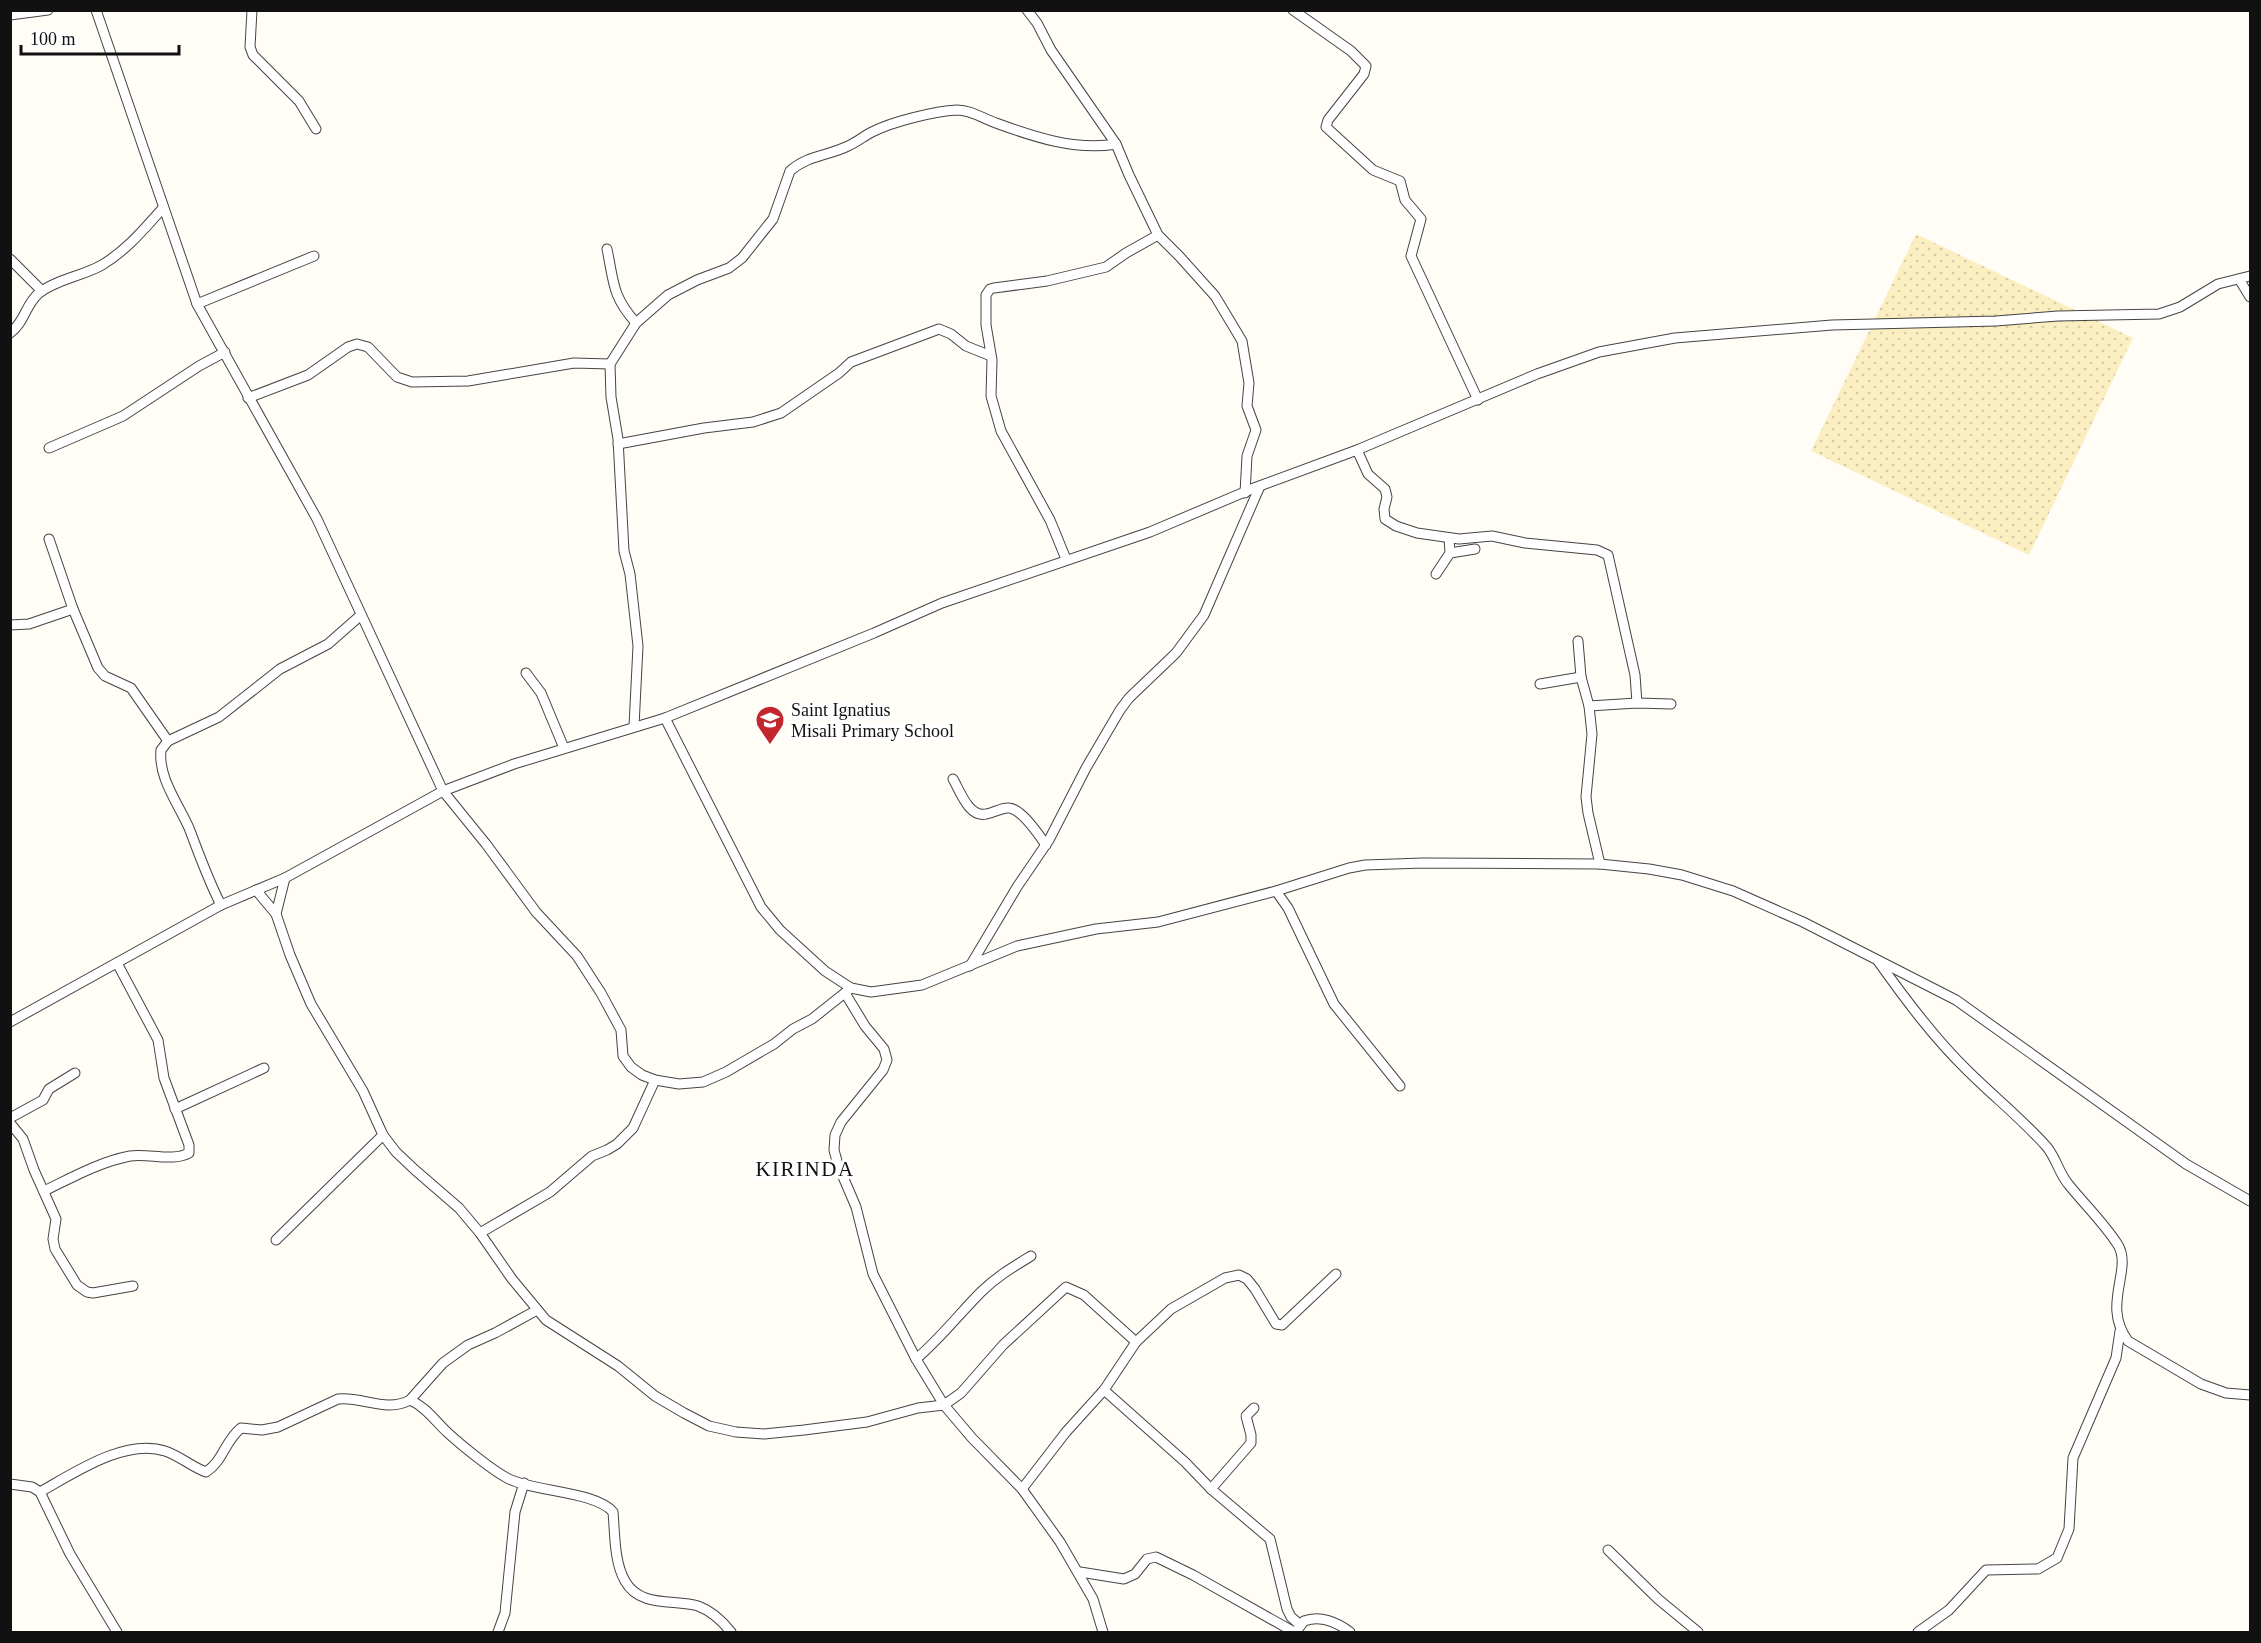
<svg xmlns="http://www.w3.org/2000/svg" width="2261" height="1643" font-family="Georgia,serif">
  <defs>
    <pattern id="sand-dots" width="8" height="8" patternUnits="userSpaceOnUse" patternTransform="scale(1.5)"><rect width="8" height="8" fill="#fbeec1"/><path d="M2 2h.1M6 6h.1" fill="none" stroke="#d6cba5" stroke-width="1.8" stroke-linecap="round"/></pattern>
  </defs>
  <rect width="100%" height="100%" fill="#fffdf5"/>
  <polygon fill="url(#sand-dots)" points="1916,234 2133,338 2029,555 1811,451"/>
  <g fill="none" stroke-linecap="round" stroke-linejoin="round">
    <g stroke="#444" stroke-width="11">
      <g id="street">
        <polyline points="96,10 197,304 317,519 443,791 486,844 536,912 577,956 601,993 621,1030 623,1056 631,1067 642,1075 655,1080 679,1084 703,1082 726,1072 774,1044 793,1029 812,1019 851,988"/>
        <polyline points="252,10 250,47 253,55 299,101 316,129"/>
        <polyline points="1027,10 1037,23 1051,50 1116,144 1129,175 1158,235 1180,257 1215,296 1242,341 1249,383 1247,406 1256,430 1247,456 1245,493"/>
        <polyline points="1293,10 1351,51 1366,66 1364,74 1328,120 1326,127 1373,170 1400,181 1405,200 1421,219 1411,256 1478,400"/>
        <polyline points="10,15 48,10"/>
        <path d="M607,249c7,34 5,47 29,74"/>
        <polyline points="10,259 42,291"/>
        <polyline points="2239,279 2250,297"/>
        <polyline points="197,304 314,256"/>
        <path d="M10,333c15,-11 15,-28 29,-40 18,-14 44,-17 63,-28 25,-15 42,-36 61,-57"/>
        <polyline points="248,398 308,375 348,347 357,344 368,347 397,377 412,382 468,381 574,363 610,364"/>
        <polyline points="618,444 704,428 753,422 781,413 839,373 851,362 939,329 951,334 966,346 991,356"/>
        <polyline points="49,448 123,416 199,366 225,352"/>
        <polyline points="1357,450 1368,474 1385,489 1387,497 1384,509 1385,519 1396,526 1417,533 1459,539 1492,536 1525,543 1597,550 1608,555 1635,675 1637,703"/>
        <polyline points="49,539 73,609 98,668 105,676 131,688 168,741"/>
        <polyline points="1450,553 1475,549"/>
        <polyline points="1066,559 1050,520 1001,431 991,396 992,360 986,325 986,295 990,289 994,288 1047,281 1106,267 1126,253 1158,235"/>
        <polyline points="1436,574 1450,553 1449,538"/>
        <polyline points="10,625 29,624 73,609"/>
        <polyline points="1578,641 1581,677 1589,706 1592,734 1586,797 1588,813 1600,864"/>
        <polyline points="526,673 541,693 564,748"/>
        <polyline points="1540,684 1581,677"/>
        <polyline points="1589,706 1637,703 1671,704"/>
        <polyline points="665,718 761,907 780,930 825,971 851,988 871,992 922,985 1017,946 1096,929 1158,922 1276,891 1349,868 1365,865 1423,863 1600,864 1649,869 1682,875 1733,891 1803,922 1956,1000 2186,1164 2250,1201"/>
        <path d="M634,726l4,-80 -8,-72 -6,-23 -6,-112 -7,-42 -1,-33 26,-41 32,-28 29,-15 32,-12 13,-10 31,-39 17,-48c18,-16 38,-15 58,-25 9,-4 16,-10 24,-14 19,-10 63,-21 85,-22 14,0 25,8 39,13 38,14 80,28 120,21"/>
        <path d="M953,779c7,12 16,39 33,35 8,-1 16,-7 23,-6 13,1 30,27 37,37"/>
        <polyline points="256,890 276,914 290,955 311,1004 363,1091 383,1135 396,1152 415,1170 459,1208 480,1233 512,1279 546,1320 618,1366 655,1396 684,1413 709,1426 736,1432 764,1434 804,1430 867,1422 918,1408 944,1405 972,1438 1022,1489 1060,1542 1093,1599 1103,1632"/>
        <polyline points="1276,891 1288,908 1334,1004 1400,1086"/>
        <path d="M221,905c-13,-25 -22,-51 -32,-77 -11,-25 -31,-50 -28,-78l7,-9 51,-24 61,-48 48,-25 33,-29"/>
        <polyline points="276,914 285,878"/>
        <path d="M1878,961c27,38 56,77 89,109 26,26 55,49 79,76 10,11 13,28 23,39 16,20 35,38 49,60 15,25 -17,60 10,96l73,43 25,9 24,2"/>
        <polyline points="970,966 1017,887 1049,840 1086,768 1120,710 1129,698 1176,653 1204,615 1260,486"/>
        <polyline points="845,993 865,1026 884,1049 887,1060 883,1070 841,1122 835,1135 834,1150 838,1165 856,1207 873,1274 916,1359 944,1405 961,1393 1003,1345 1066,1287 1084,1295 1136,1342"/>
        <polyline points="10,1022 221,905 285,878 443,791 514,764 665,718 874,633 942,603 1150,532 1254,488 1357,450 1537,374 1599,352 1675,338 1832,325 1996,321 2058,316 2159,314 2180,307 2218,284 2250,276"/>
        <polyline points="175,1109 264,1068"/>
        <polyline points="10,1118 43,1100 49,1089 75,1073"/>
        <polyline points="10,1123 23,1139 34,1170 56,1219 53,1239 55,1249 77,1285 87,1292 93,1293 133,1286"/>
        <path d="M44,1191c27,-13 55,-29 86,-35 18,-3 43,6 59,-3v-8l-25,-67 -6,-38 -41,-77"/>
        <polyline points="480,1233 550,1192 592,1156 607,1150 617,1144 633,1128 655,1080"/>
        <polyline points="276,1240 383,1135"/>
        <path d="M916,1359c24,-20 43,-45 65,-67 15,-15 32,-25 50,-36"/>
        <polyline points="1104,1390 1185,1462 1211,1489 1270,1539 1287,1609 1291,1617 1299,1624"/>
        <path d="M410,1400c16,7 25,21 38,33 13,12 44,37 59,45 26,14 88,13 106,34 2,22 1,50 12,69 15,27 49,18 73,25 14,5 25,16 33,26"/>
        <polyline points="10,1484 32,1487 40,1492 70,1554 117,1632"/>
        <polyline points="1022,1489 1066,1432 1104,1390 1136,1342 1171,1309 1225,1278 1239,1275 1247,1279 1255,1289 1276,1324 1282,1325 1336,1274"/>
        <polyline points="1211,1489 1251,1443 1251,1435 1246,1416 1254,1408"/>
        <path d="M40,1492c34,-19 85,-54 125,-41 15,5 27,16 41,21 18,-12 18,-30 35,-44l21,2 16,-3 60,-28c24,-3 48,14 72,1l33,-37 25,-18 27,-12 42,-23"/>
        <polyline points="1608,1550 1658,1599 1698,1632"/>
        <polyline points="1080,1572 1124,1579 1135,1574 1147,1559 1156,1557 1193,1575 1294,1632"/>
        <path d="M1298,1629l6,-8c16,-6 33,1 46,11"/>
        <polyline points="498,1632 505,1613 515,1512 524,1483"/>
        <polyline points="1918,1632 1949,1610 1986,1570 2038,1569 2057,1558 2069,1529 2073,1458 2116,1358 2120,1331"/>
      </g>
    </g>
    <use href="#street" stroke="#fff" stroke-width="9"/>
  </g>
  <defs>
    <g id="school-pin" transform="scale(1.5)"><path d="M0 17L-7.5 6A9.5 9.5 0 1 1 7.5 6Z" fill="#c4262e" stroke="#fff"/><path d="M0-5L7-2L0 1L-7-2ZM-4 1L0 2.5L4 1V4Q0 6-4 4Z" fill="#fff"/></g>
  </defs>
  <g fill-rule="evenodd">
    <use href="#school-pin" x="770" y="720"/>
  </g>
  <g text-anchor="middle" stroke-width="6" stroke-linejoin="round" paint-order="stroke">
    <g font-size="18" fill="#111" stroke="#fff" text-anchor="start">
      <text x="791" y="716">Saint Ignatius<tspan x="791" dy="21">Misali Primary School</tspan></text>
    </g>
    <g font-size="21" letter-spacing="1.5" fill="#111" stroke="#fff">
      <text x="805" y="1176">KIRINDA</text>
    </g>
  </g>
  <rect width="2261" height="1643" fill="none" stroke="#111111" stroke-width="24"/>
  <path d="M21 45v9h158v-9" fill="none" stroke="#111111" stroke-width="3"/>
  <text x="30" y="45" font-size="18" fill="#111111" stroke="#ffffff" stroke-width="4.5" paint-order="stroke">100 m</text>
</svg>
